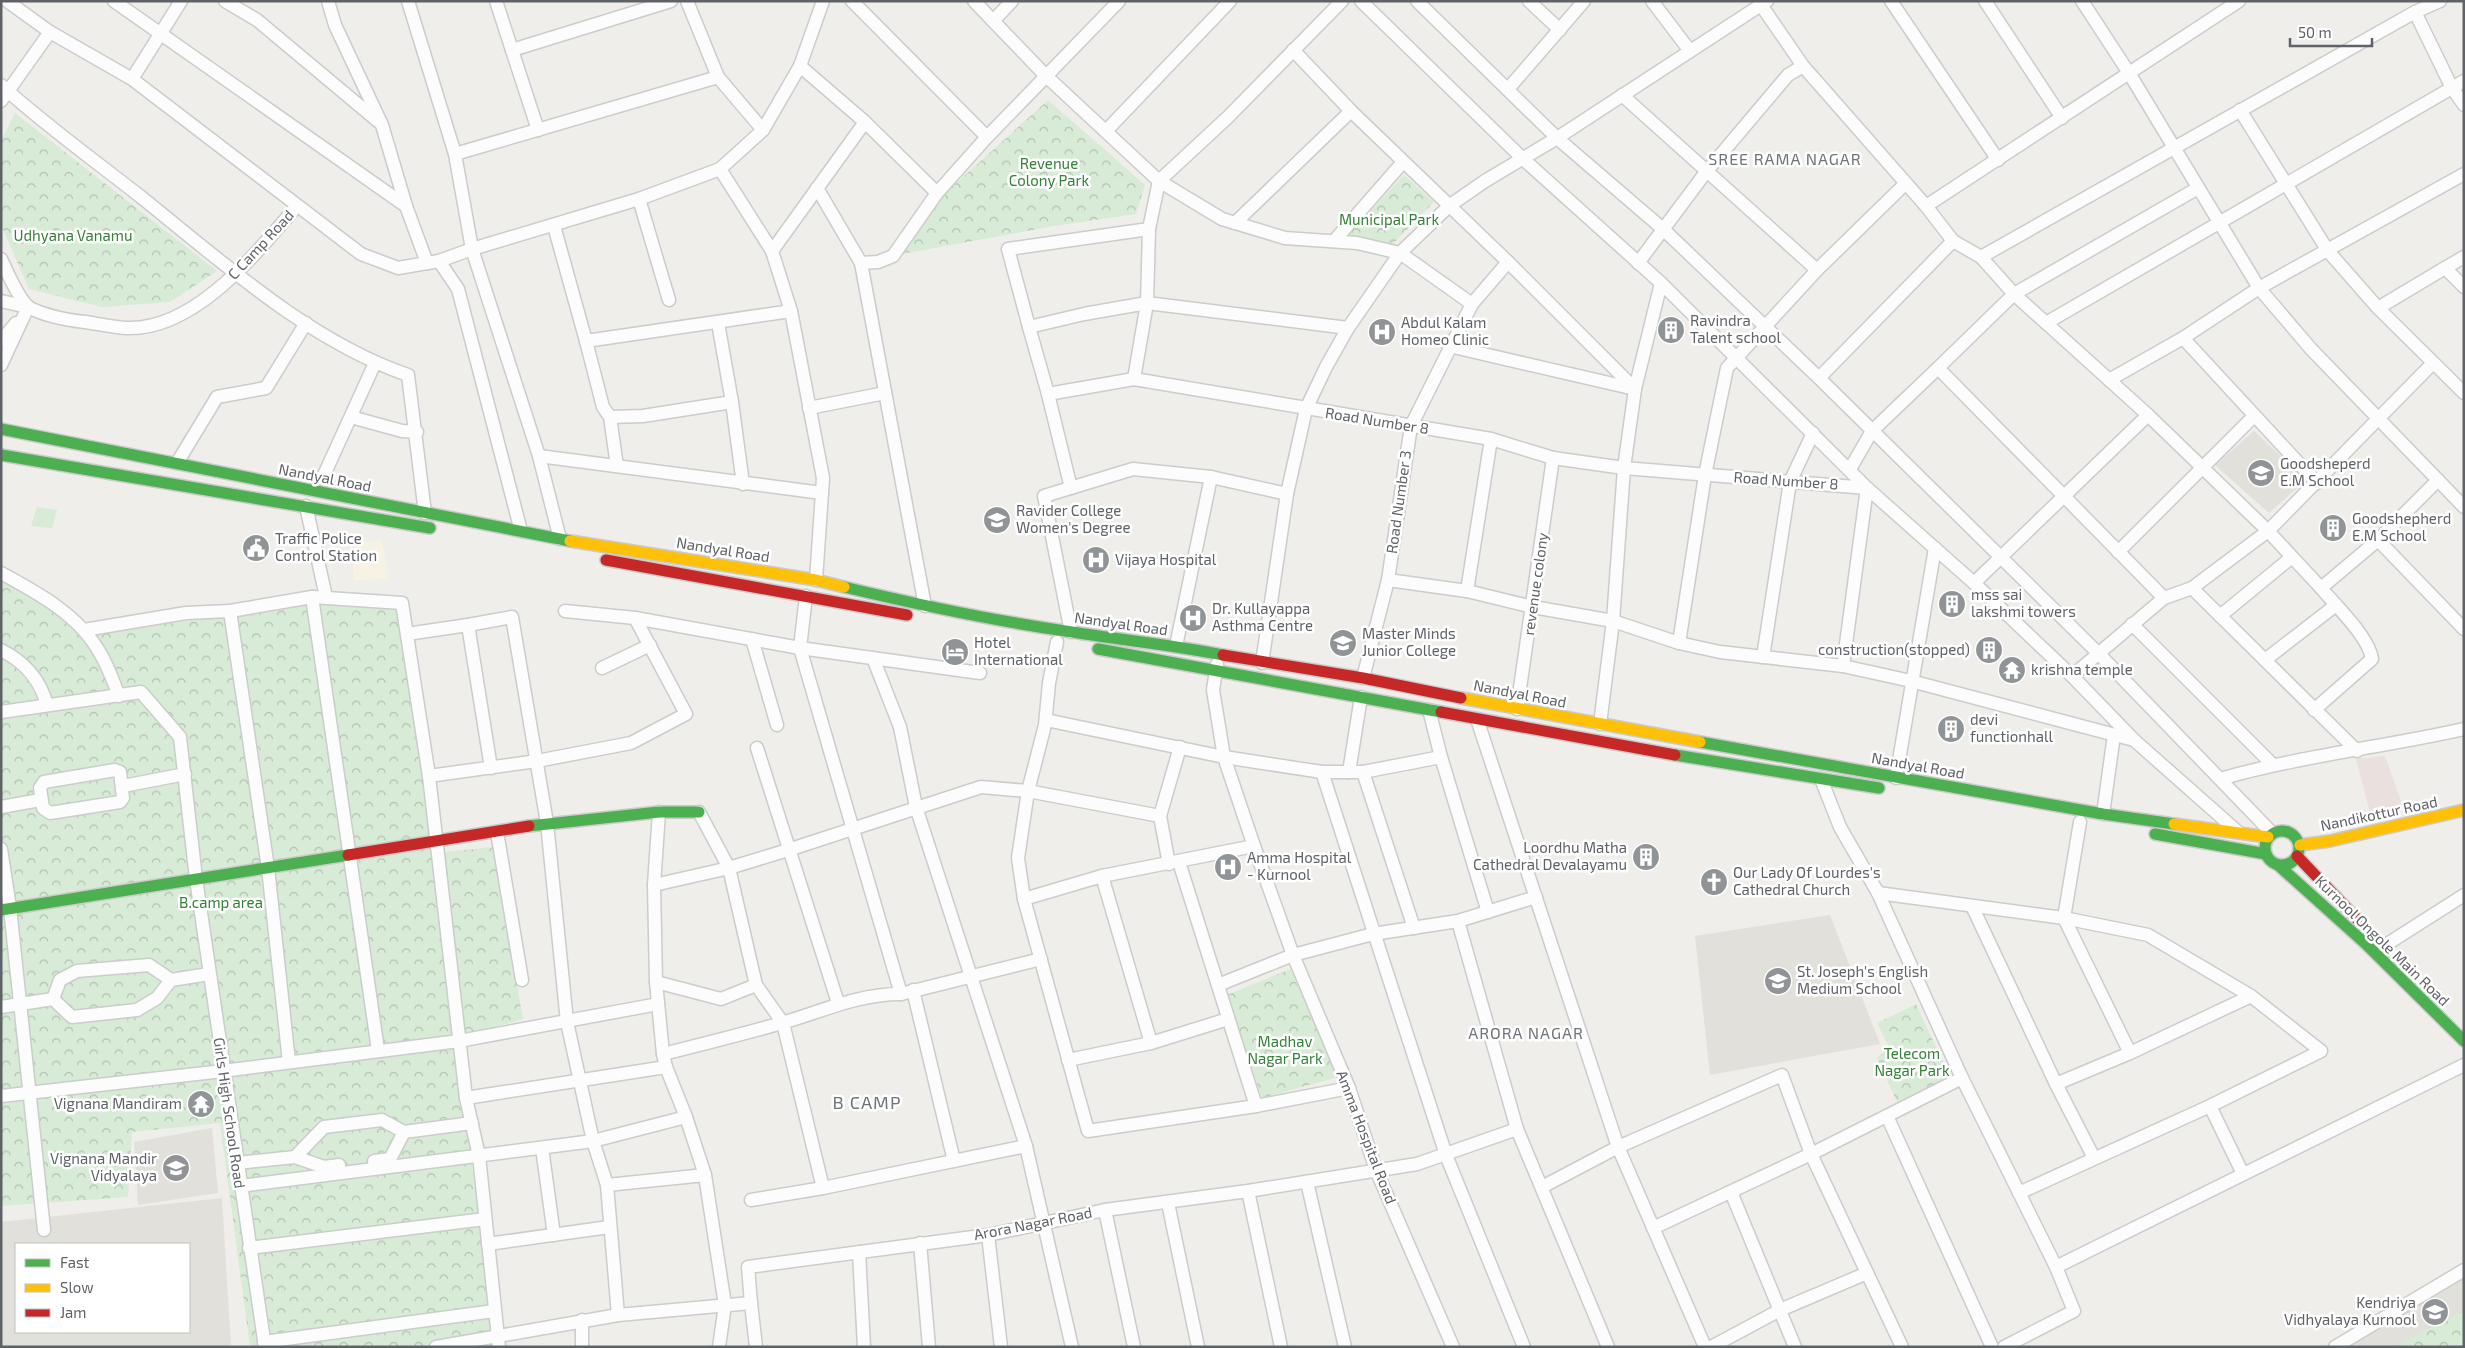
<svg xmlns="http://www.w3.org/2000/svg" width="2465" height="1348" font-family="'Exo 2',sans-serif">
  <defs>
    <pattern id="park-crowns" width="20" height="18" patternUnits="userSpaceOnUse" patternTransform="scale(1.25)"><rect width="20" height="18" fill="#d8ebd6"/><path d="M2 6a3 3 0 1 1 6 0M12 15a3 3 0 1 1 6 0" fill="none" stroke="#b2c2b1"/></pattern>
  </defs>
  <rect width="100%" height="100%" fill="#efeeea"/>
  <polygon fill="#f7f3e4" points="382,540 389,579 354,580 351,544"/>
  <g fill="#e2e0da" fill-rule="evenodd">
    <polygon points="2254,431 2306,480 2269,513 2215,465"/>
    <polygon points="1830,915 1880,1044 1710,1075 1695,936"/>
    <polygon points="212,1128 218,1193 138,1205 134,1142"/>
    <path d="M222,1198l9,149h-230v-125zM16,1244h173v88h-173z"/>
    <polygon points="2464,1278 2464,1347 2349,1347"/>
  </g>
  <polygon fill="#eae0de" points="2385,756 2402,804 2370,813 2356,759"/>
  <polygon fill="#d8ebd6" points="37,507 57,510 52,528 31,526"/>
  <g fill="url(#park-crowns)">
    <polygon points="1048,100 1145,185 1136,214 1054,226 902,254 942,196"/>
    <polygon points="15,113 217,271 170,302 102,307 29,289 1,225 1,141"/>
    <polygon points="1404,175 1434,202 1391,246 1347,236"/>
    <polygon points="1,578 35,596 80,636 237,614 315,601 399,606 435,853 493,847 523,1019 455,1038 496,1347 250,1347 220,1123 132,1132 128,1197 1,1206"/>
    <polygon points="1290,969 1338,1077 1262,1098 1227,995"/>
    <polygon points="1916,1004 1950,1077 1897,1102 1877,1058 1889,1047 1877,1023"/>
    <polygon points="2464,1310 2464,1347 2394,1347"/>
  </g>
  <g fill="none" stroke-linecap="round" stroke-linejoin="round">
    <g stroke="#cbcccc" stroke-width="15">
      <g id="street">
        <polyline points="7,1 50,32 132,79 361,254 398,268 439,261 472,249 639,199 720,169 763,130 800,66 823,1"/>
        <polyline points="114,1 406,206"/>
        <polyline points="225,1 257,20 379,122"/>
        <polyline points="328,1 335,25 382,125 406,206 427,263"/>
        <polyline points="408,1 455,154 472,249 539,456 560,539"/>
        <polyline points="496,1 538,130"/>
        <polyline points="687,1 718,77 763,130"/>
        <polyline points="852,1 987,137"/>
        <polyline points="974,1 1045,75 1159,181 1222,219 1285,238 1357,243 1400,253 1472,304"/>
        <polyline points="1361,1 1522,158 1661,283 1867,488 1974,583 2072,676 2134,740 2238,832"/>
        <polyline points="1417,1 1557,138 1663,229 1819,378 2098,653 2272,833"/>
        <polyline points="1529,1 1560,30"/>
        <polyline points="1652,1 1690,51"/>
        <polyline points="1891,1 1998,160"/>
        <polyline points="1985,1 2062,118"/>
        <polyline points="2082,1 2129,73 2259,288 2311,349 2464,507"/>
        <polyline points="1761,5 1803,66 1926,206 1953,241 1981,257 2014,294 2148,415 2268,531 2321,588 2378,540 2438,480"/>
        <polyline points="2415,12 2452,88 2464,105"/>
        <polyline points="993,21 1012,1"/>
        <polyline points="512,50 671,1"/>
        <polyline points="1293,50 1351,111 1508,262 1635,389"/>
        <polyline points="800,66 865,122 937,193"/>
        <polyline points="132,79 181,1"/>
        <path d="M1,85c44,40 93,75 140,112 81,65 168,144 267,178l17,138"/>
        <polyline points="1508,89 1584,1"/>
        <polyline points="1622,95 1817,270"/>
        <polyline points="1,101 50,32"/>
        <polyline points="2240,110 2328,251 2378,308 2464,393"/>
        <polyline points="1106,131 1230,1"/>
        <polyline points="455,154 718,77"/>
        <polyline points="720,169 772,251 791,311 823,478 816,580"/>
        <polyline points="817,188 861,263 925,606"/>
        <polyline points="639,199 669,300"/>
        <polyline points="1926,206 2239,1"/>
        <polyline points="1235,223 1351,111"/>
        <polyline points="554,226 586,341 791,311"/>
        <polyline points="1334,241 1403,162"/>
        <polyline points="772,251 865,122"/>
        <polyline points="1981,257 2415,12 2440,1"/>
        <polyline points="2464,257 2445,268 2464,287"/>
        <path d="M1,259c5,11 19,43 29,49 16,8 37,12 55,14 13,2 28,5 41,6 69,3 131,-76 171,-122"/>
        <polyline points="439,261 458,289 521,531"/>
        <polyline points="861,263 878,262 893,256 937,193 987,137 1119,1"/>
        <polyline points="1638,263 1706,172 1788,75 1803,66"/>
        <polyline points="1,301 28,307"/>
        <polyline points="2378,308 2445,268"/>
        <polyline points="2046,323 2464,81"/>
        <polyline points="1029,327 1008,249 1149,229 1159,181 1228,117 1342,1"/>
        <polyline points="2183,338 2317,483"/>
        <polyline points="1,341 16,323"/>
        <polyline points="586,341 603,407 610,417 643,416 732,402 718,323"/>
        <polyline points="1449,346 1635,389"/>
        <polyline points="1,365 28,307"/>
        <polyline points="1938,368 2014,294 2198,188"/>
        <polyline points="1819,378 1953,241"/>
        <polyline points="1134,379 1147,303 1149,229"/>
        <polyline points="2109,380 2183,338 2259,288 2464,174"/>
        <polyline points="1048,394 1134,379 1491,439 1553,458 1624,468 1867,488 1843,666"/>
        <polyline points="732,402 743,484"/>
        <polyline points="809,408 885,393"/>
        <polyline points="351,417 402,431 417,432"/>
        <polyline points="610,417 617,466"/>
        <polyline points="539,456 822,493"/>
        <polyline points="177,463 217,397 266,388 306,323"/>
        <polyline points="1850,469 1872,431 1938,368 2164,598"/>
        <polyline points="324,475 375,363"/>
        <polyline points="1071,488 1048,394 1029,327 1084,314 1147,303 1348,328"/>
        <polyline points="306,506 326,597"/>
        <polyline points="2378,540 2464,629"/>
        <polyline points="2118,552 2254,416"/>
        <path d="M1,573c37,20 78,42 99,80 8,13 13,28 19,43"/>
        <polyline points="1388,580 1467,591 1533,607 1613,621 1679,643 1720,652 1843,666 1911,681 2134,740"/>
        <polyline points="1974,583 2148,415"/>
        <polyline points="2192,588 2357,751"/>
        <polyline points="1467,591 1491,439"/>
        <polyline points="806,596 800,648 901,994"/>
        <polyline points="312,597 378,1050"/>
        <polyline points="230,611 268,868 289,1062"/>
        <polyline points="565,611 635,618 800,648 980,673"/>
        <polyline points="2220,616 2292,557"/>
        <polyline points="2132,624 2272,764"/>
        <polyline points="468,625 512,617 547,823 567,1022 593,1141 607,1185 618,1315"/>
        <polyline points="84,630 186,613 230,611 312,597 402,603 429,776 466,1098 479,1156 499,1347"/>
        <polyline points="1071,632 1044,496 1133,469 1211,477 1287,494"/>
        <polyline points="407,634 468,625 491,768"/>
        <polyline points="752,639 777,725"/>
        <polyline points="1679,643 1705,475 1727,368 1817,270 1905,184"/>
        <polyline points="1176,646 1211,477"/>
        <path d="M1,650c24,12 39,29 46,55"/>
        <polyline points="1763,657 1790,482 1813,433"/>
        <polyline points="873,658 900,727 916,807 1026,1146 1072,1347"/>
        <polyline points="2265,660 2336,605"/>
        <polyline points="1262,663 1287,494 1306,409 1326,367 1348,328 1400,253 1449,206 1485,181 1557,138 1767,1"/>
        <polyline points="1217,664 1213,690 1224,757 1254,846 1293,955 1349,1088 1376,1170 1453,1347"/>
        <polyline points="602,668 650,645"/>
        <polyline points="2072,676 2164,598 2192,588 2268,531 2432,364"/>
        <polyline points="1363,678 1388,580 1411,426 1472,304 1508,262"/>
        <polyline points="1517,709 1553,458"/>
        <polyline points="1429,710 1441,757 1488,912"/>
        <path d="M2314,710l58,-51c-3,-22 -36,-53 -51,-71"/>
        <polyline points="1,712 141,692 180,737 196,879 265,1347"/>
        <polyline points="1477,719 1618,1147 1782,1075 1811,1154 1902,1347"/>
        <polyline points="1046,720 1224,757 1322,772 1363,772 1441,757"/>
        <polyline points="1600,724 1613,621 1624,468 1635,389 1661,283"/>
        <polyline points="757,748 838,1003"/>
        <polygon points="115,770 120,772 123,798 120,802 50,813 43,808 40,788 44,782"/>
        <polyline points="1322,772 1446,1155 1524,1347"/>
        <polyline points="1349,772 1361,697"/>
        <polyline points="1363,772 1414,928"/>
        <polyline points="429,776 537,761 631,743 686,714 635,618"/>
        <polyline points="1896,778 1935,548"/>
        <polyline points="1821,779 1840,827 1878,893 1962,1078 2056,1267 2074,1311 2004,1347"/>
        <path d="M2220,779c80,-23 163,-32 244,-50"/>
        <polyline points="123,786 185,774"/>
        <polyline points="1,807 40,800"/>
        <polyline points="659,812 654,885 656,982 663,1054 666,1067 686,1117 705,1175 725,1305 719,1347"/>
        <polyline points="699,812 729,868 756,985 783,1023 823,1188"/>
        <polyline points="2103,814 2114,735"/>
        <polyline points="2080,822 2064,918 2130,1053 2251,996"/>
        <polyline points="497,832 522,980"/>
        <polyline points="1254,846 1102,876 1024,899 1088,1131 1256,1106 1349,1088"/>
        <polyline points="1,849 10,908 44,1230"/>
        <polyline points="1179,862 1256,1106"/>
        <polyline points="1169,864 1160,816 1180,747"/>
        <polyline points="1102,876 1151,1043"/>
        <polyline points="654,885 729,868 788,850 981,787 1028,791 1160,816"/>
        <polyline points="1878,893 2064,918 2148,935 2251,996 2321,1051 2210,1106 2019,1193"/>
        <polyline points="1024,899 1018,858 1028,791 1045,725 1049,683 1057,642"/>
        <polyline points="1972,906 2056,1084 2094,1158"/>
        <polyline points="1458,921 1517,1129 1608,1347"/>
        <polyline points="2384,946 2464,895"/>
        <polyline points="656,982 721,999 756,985"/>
        <polyline points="1218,985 1293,955 1373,934 1458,921 1536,897"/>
        <polyline points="913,990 954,1161"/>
        <polyline points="53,999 72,1017 137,1010 157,998 171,980 209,974"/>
        <polyline points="53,999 60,980 77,971 149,965 171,980"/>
        <polyline points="1,1007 53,999"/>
        <path d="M663,1054c40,-10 80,-20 119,-31 41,-12 76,-29 119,-29l140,-35"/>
        <polyline points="1068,1060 1151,1043 1228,1019"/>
        <polyline points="2056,1084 2130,1053"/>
        <polyline points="1,1096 223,1071 459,1041 658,1004"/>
        <polyline points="466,1098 666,1067"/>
        <polyline points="2210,1106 2243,1174"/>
        <polyline points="1887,1116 1992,1347"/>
        <polyline points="542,1148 554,1235"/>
        <polyline points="295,1157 324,1127 382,1120 404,1132 472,1123"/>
        <polyline points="374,1161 390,1159 404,1132"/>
        <polyline points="237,1163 295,1157 324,1167 339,1165"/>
        <polyline points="1307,1182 1345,1347"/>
        <polyline points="607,1185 705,1175"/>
        <polyline points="240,1186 593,1141 686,1117"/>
        <polyline points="1542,1187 1618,1147 1705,1347"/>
        <polyline points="1248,1191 1281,1347"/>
        <polyline points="1731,1192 1795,1347"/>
        <polyline points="751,1200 823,1188 1026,1146"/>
        <polyline points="1168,1203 1198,1347"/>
        <polyline points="1105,1210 1134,1347"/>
        <polyline points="1653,1228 1811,1154 1962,1078"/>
        <polyline points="988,1235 1001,1347"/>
        <polyline points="920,1243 929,1347"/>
        <polyline points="488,1244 609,1227"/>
        <polyline points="249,1248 485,1219"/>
        <polyline points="859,1252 864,1347"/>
        <polyline points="2056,1267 2464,1065"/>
        <polyline points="751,1303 756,1347"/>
        <polyline points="264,1342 494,1311"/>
        <polyline points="436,1347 618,1315 751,1303 748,1267 988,1235 1105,1210 1248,1191 1417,1164 1517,1129"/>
        <polyline points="582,1347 582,1320"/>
        <polyline points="1711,1347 1780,1310 1867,1273"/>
        <polyline points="2335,1347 2464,1270"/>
      </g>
    </g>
    <g stroke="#cacacb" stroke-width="14">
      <g id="fast">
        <polyline points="1,429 570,541"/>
        <polyline points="1,455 430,528"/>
        <path d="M844,587c75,18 151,34 228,45 50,8 101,13 151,23"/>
        <polyline points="1098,649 1441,712"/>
        <polyline points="1700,742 2103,814 2174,824"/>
        <polyline points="1675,755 1879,788"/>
        <polyline points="529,826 659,812 699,812"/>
        <circle cx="2282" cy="848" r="17"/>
        <polyline points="2155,834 2266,854"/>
        <polyline points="2278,865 2367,945 2464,1041"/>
        <polyline points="1,910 348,855"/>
      </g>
    </g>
    <g stroke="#cacacb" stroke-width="14">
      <g id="slow">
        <polyline points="570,541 816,580 844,587"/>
        <polyline points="1461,698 1700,742"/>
        <polyline points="2174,824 2268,837"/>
        <polyline points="2300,845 2330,841 2464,810"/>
      </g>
    </g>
    <g stroke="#cacacb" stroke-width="14">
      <g id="jam">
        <polyline points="606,560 907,615"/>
        <polyline points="1223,655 1363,678 1461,698"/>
        <polyline points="1441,712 1675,755"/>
        <polyline points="348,855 529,826"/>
        <polyline points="2297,856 2358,920"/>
      </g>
    </g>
    <use href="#street" stroke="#fdfcfc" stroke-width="12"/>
    <use href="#fast" stroke="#4caf50" stroke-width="11"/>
    <use href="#slow" stroke="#ffc107" stroke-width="11"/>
    <use href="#jam" stroke="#c62828" stroke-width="11"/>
  </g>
  <defs>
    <g id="building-disc" transform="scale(1.4375)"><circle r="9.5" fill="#919496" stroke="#fff"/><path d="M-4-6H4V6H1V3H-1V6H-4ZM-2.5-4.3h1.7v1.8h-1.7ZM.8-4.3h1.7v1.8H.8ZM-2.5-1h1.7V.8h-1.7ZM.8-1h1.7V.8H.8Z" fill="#fff"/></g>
    <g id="hospital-disc" transform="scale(1.4375)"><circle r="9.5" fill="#919496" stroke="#fff"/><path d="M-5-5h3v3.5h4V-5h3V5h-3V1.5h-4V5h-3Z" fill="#fff"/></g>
    <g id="school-disc" transform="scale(1.4375)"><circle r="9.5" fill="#919496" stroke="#fff"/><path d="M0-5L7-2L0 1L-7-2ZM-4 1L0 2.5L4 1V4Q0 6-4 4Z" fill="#fff"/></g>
    <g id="university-disc" transform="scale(1.4375)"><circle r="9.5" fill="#919496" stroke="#fff"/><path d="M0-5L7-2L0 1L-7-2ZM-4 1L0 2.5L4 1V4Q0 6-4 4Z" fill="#fff"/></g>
    <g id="civic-disc" transform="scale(1.4375)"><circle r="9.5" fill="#919496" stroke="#fff"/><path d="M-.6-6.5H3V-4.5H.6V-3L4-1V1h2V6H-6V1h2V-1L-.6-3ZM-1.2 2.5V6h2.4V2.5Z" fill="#fff"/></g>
    <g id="hotel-disc" transform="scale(1.4375)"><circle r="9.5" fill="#919496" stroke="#fff"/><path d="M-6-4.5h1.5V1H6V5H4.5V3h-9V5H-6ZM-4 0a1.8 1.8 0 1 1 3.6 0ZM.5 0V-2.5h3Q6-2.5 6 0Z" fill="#fff"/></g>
    <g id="temple-disc" transform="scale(1.4375)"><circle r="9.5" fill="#919496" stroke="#fff"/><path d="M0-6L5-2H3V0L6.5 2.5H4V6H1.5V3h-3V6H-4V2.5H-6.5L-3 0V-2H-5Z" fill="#fff"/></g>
    <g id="church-disc" transform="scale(1.4375)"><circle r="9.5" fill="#919496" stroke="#fff"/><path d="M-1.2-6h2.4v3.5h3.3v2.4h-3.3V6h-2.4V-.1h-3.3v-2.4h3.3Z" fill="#fff"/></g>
  </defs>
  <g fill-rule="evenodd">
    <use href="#building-disc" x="1671" y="330"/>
    <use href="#hospital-disc" x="1382" y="332"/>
    <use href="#school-disc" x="2261" y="473"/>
    <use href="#university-disc" x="997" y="520"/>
    <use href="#building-disc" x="2333" y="528"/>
    <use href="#civic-disc" x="256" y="548"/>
    <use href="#hospital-disc" x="1096" y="560"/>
    <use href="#building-disc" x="1952" y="604"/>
    <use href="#hospital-disc" x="1193" y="618"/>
    <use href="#university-disc" x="1343" y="643"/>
    <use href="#building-disc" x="1989" y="650"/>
    <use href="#hotel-disc" x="955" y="652"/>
    <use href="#temple-disc" x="2012" y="670"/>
    <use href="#building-disc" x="1951" y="729"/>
    <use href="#building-disc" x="1646" y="857"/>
    <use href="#hospital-disc" x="1228" y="867"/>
    <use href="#church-disc" x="1714" y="882"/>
    <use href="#school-disc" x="1778" y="981"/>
    <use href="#temple-disc" x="201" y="1104"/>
    <use href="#school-disc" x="176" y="1168"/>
    <use href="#school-disc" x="2435" y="1312"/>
  </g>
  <g text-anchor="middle" stroke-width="5" stroke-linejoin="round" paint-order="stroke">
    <g font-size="15" fill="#348238" stroke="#fff">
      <text x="1049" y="169">Revenue<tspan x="1049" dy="17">Colony Park</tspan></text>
      <text x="1389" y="225">Municipal Park</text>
      <text x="73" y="241">Udhyana Vanamu</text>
      <text x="221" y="908">B.camp area</text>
      <text x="1285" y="1047">Madhav<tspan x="1285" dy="17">Nagar Park</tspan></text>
      <text x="1912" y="1059">Telecom<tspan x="1912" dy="17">Nagar Park</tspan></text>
    </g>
    <g font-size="15" fill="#5f6368" stroke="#fff">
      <text transform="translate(261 245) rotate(-47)" y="5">C Camp Road</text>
      <text transform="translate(1377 421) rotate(9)" y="5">Road Number 8</text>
      <text transform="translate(325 478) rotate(11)" y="5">Nandyal Road</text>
      <text transform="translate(1786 481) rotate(4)" y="5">Road Number 8</text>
      <text transform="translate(1399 502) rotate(-82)" y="5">Road Number 3</text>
      <text transform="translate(723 550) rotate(9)" y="5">Nandyal Road</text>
      <text transform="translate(1536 584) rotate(-82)" y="5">revenue colony</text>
      <text transform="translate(1121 624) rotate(8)" y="5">Nandyal Road</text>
      <text transform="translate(1520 694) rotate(11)" y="5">Nandyal Road</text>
      <text transform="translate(1918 766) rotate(10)" y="5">Nandyal Road</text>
      <text transform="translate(2379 814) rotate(-12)" y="5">Nandikottur Road</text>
      <text transform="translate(2382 941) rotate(44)" y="5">Kurnool Ongole Main Road</text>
      <text transform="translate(229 1113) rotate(82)" y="5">Girls High School Road</text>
      <text transform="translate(1366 1137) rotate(69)" y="5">Amma Hospital Road</text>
      <text transform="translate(1033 1224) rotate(-11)" y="5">Arora Nagar Road</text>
    </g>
    <g font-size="15" fill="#5f6368" stroke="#fff" text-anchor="start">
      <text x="1690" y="326">Ravindra<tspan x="1690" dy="17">Talent school</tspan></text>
      <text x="1401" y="328">Abdul Kalam<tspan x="1401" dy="17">Homeo Clinic</tspan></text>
      <text x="2280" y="469">Goodsheperd<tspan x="2280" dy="17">E.M School</tspan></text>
      <text x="1016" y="516">Ravider College<tspan x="1016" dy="17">Women's Degree</tspan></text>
      <text x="2352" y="524">Goodshepherd<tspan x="2352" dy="17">E.M School</tspan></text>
      <text x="275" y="544">Traffic Police<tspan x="275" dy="17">Control Station</tspan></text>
      <text x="1115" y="565">Vijaya Hospital</text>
      <text x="1971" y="600">mss sai<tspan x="1971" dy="17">lakshmi towers</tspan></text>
      <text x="1212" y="614">Dr. Kullayappa<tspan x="1212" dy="17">Asthma Centre</tspan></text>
      <text x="1362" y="639">Master Minds<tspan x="1362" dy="17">Junior College</tspan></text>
      <text x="974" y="648">Hotel<tspan x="974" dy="17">International</tspan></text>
      <text x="1970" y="655" text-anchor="end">construction(stopped)</text>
      <text x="2031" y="675">krishna temple</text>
      <text x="1970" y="725">devi<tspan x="1970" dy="17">functionhall</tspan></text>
      <text x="1627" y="853" text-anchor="end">Loordhu Matha<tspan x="1627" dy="17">Cathedral Devalayamu</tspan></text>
      <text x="1247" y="863">Amma Hospital<tspan x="1247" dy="17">- Kurnool</tspan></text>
      <text x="1733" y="878">Our Lady Of Lourdes's<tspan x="1733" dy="17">Cathedral Church</tspan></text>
      <text x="1797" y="977">St. Joseph's English<tspan x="1797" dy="17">Medium School</tspan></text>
      <text x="182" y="1109" text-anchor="end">Vignana Mandiram</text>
      <text x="157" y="1164" text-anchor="end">Vignana Mandir<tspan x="157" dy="17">Vidyalaya</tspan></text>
      <text x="2416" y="1308" text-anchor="end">Kendriya<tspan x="2416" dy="17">Vidhyalaya Kurnool</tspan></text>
    </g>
    <g font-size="16" letter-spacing="1" fill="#70757a" stroke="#fff">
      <text x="1785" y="165">SREE RAMA NAGAR</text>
      <text x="1526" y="1039">ARORA NAGAR</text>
    </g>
    <g font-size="18" letter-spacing="1" fill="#70757a" stroke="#fff">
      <text x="867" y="1109">B CAMP</text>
    </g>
  </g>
  <rect width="2465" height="1348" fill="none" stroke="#5f6368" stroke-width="5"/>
  <rect x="15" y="1243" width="175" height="90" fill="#ffffff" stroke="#bfc1c3"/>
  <rect x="25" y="1259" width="25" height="8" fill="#4caf50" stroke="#bfc1c3"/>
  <text x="60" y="1268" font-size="15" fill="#5f6368">Fast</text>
  <rect x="25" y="1284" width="25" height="8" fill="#ffc107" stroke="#bfc1c3"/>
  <text x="60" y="1293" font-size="15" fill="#5f6368">Slow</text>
  <rect x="25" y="1309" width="25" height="8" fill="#c62828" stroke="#bfc1c3"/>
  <text x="60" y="1318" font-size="15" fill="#5f6368">Jam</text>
  <path d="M2290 38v8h82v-8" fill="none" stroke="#5f6368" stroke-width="2.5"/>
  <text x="2298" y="38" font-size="15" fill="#5f6368" stroke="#ffffff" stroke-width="4" paint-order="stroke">50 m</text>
</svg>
